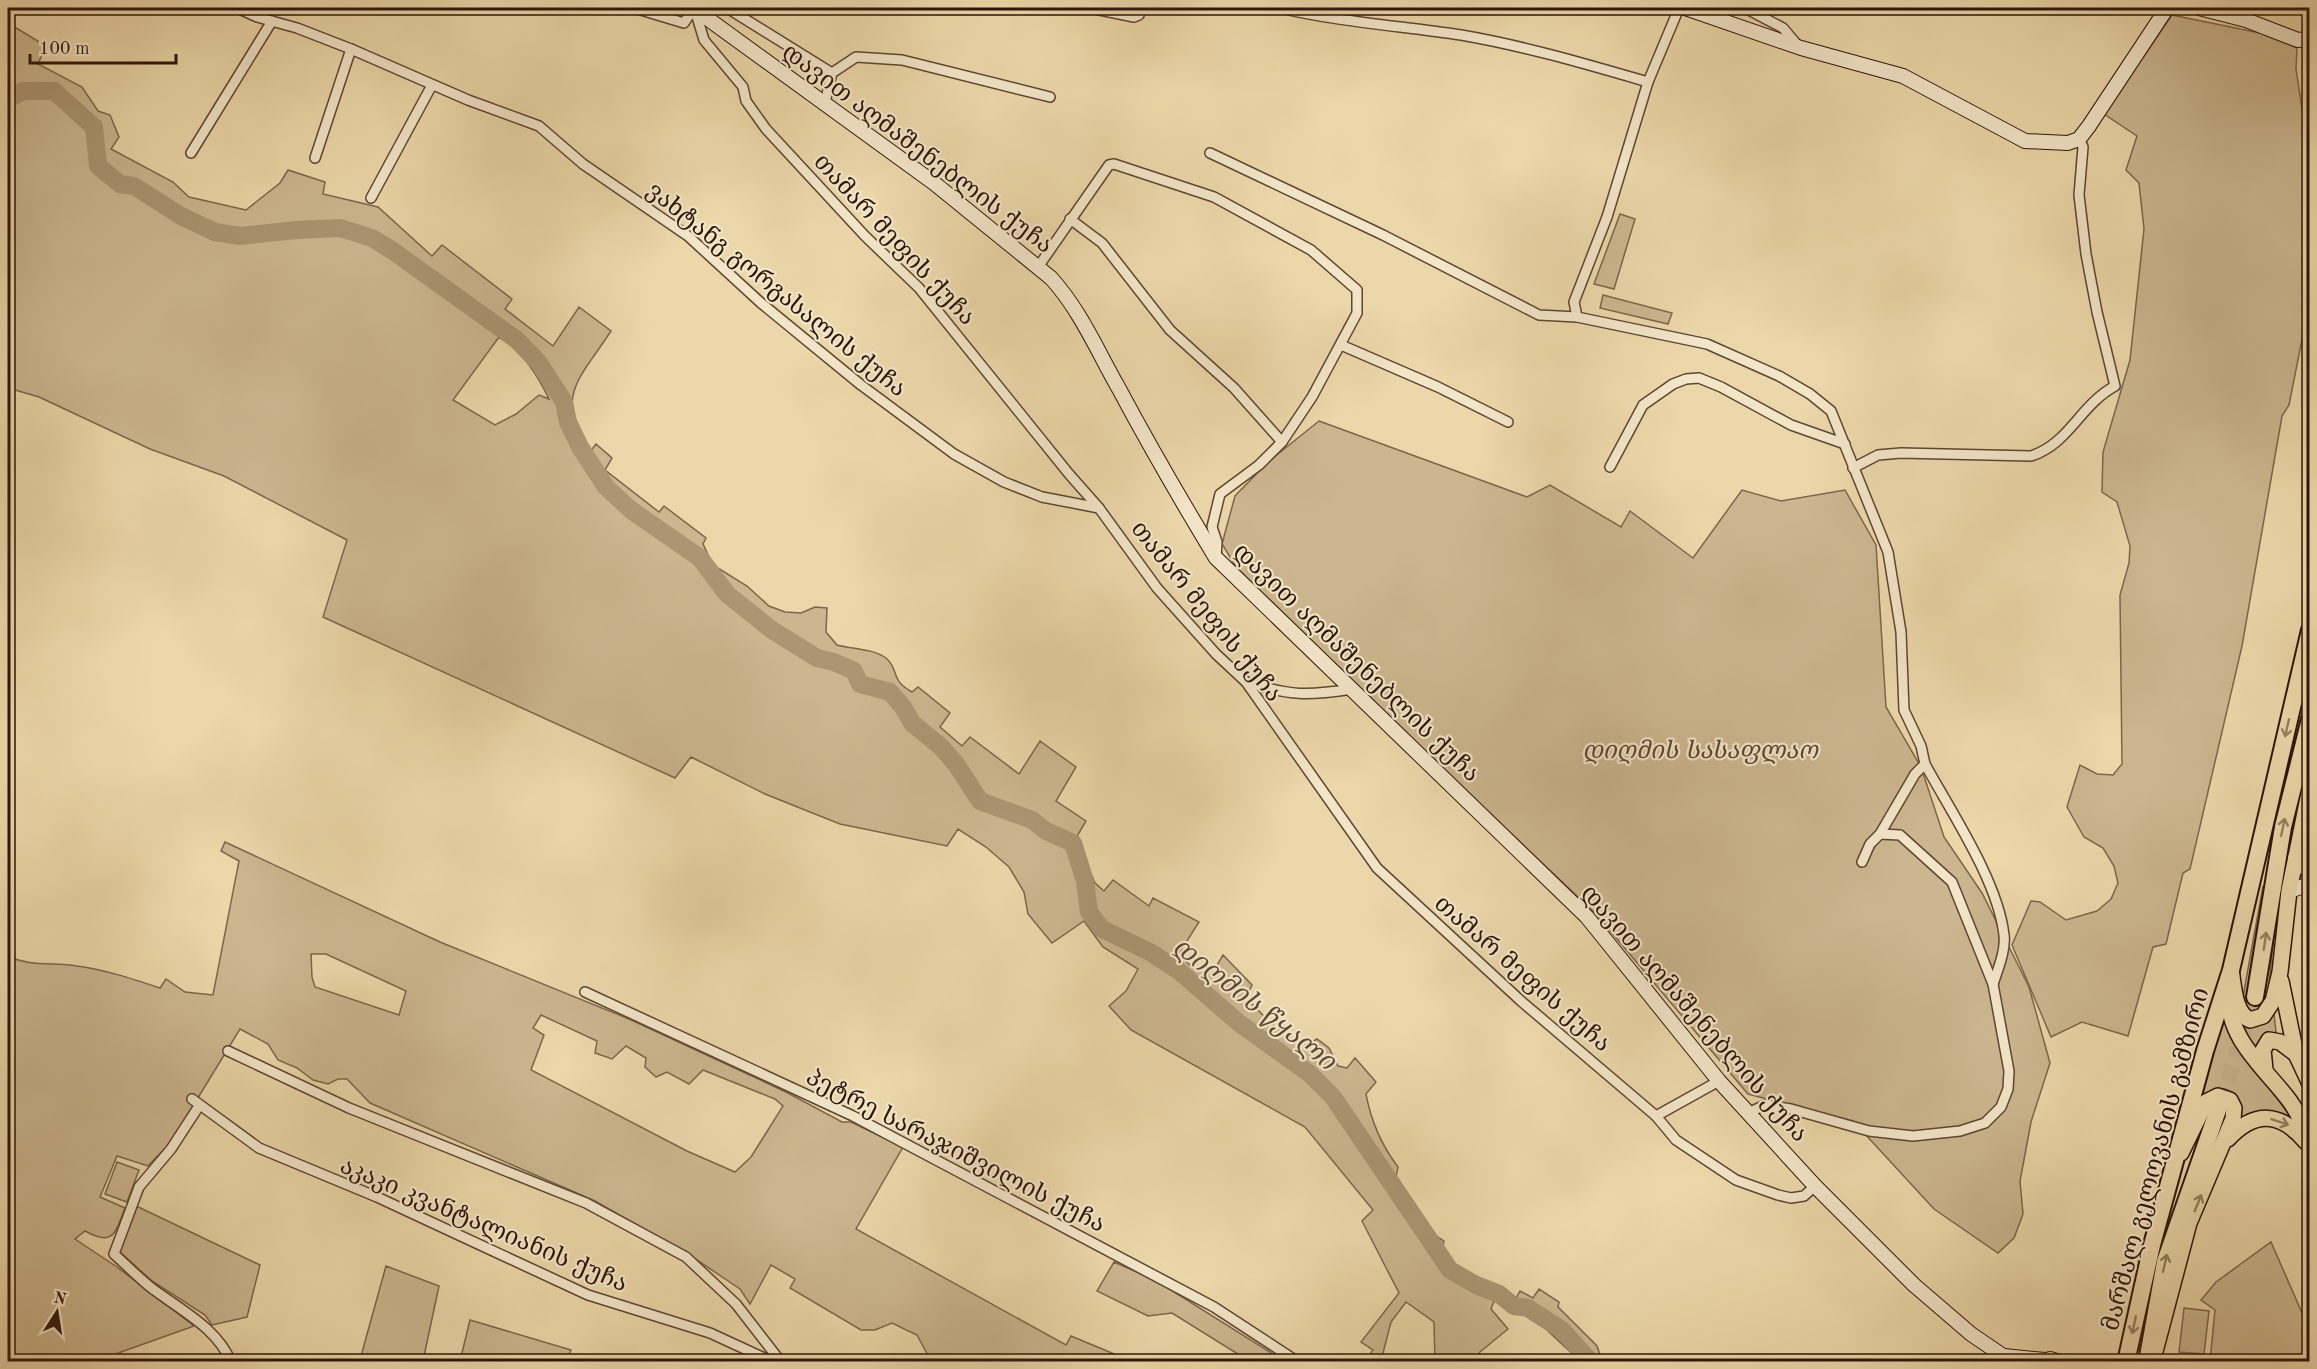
<svg xmlns="http://www.w3.org/2000/svg" width="2317" height="1369" font-family="'Old Standard TT','Noto Serif Georgian',serif">
  <rect width="100%" height="100%" fill="#ecd7aa"/>
  <filter id="stains"><feTurbulence type="fractalNoise" baseFrequency=".00333" numOctaves="4"/><feColorMatrix values="0 0 0 0 .2 0 0 0 0 .09 0 0 0 0 .02 0 0 0 .5 -.17"/></filter>
  <radialGradient id="worn" r=".72"><stop offset=".6" stop-color="#630" stop-opacity="0"/><stop offset="1" stop-color="#630" stop-opacity=".3"/></radialGradient>
  <g fill="#ccb68f" stroke="#7c664c" stroke-width="1.5" fill-rule="evenodd">
    <polygon points="2172,15 2260,33 2297,48 2296,69 2310,162 2309,304 2289,405 2282,416 2242,646 2190,869 2183,873 2166,944 2153,947 2128,1036 2082,1022 2051,1037 2012,945 2031,901 2040,902 2066,920 2097,911 2111,899 2118,883 2114,866 2103,848 2084,837 2067,807 2080,765 2097,774 2113,775 2122,764 2120,595 2129,563 2130,546 2117,502 2102,492 2103,452 2130,360 2144,229 2139,183 2126,170 2137,136 2104,114"/>
    <path d="M8,23l38,23 -8,18 44,23 16,24 12,4 9,22 -8,12 62,33 16,15 57,13 34,-27 8,-13 37,12 -2,12 55,13 54,49 10,-11 70,54 -7,10 48,37 26,-39 32,24c-33,51 -56,62 -22,122l7,-9 16,14 -7,12 54,42 5,-6 42,32 -3,6 10,21 34,21 22,20 16,6 16,1 14,-6 12,1 -1,24 11,13c15,4 39,4 50,14 13,12 2,20 25,33l6,-5 32,26 -10,14 22,19 8,-9 49,37 21,-33 36,26 -20,34 30,20 -10,17 19,45 9,8 9,-11 36,26 4,-8 46,24 -21,33 17,14 21,-2 7,-12 29,30 -6,13c17,16 38,43 61,47l10,-6 12,9 9,18 9,2 8,-10 21,24 -10,12c5,27 16,52 32,73l-2,10 37,57 11,7 -2,10c21,30 44,30 74,47l4,-7 13,7 6,-9 20,13 -1,5 39,39 5,15h-22l-46,-43 -40,-17 -3,8 17,20 -28,23 -5,9h-40l-1,-39 -28,-20 -15,20 -10,39h-16l8,-11 -12,-8 38,-49 -37,-72 11,-11 -68,-83 -174,-97 -22,-24 17,-15 12,-22 -35,-22 -19,-26 -32,22 -24,-29 -4,-22 -15,-25 -23,-20 -28,-18 -11,17 -107,-22 -75,-30 -74,-37 -16,21 -352,-161 24,-77 -123,-64 -74,-27 -111,-52 -31,-9zM499,337c23,13 39,39 50,62l-10,-4 -23,19 -21,11 -42,-25z"/>
    <polygon points="1620,214 1635,219 1614,289 1594,284"/>
    <polygon points="1603,295 1672,313 1668,324 1600,308"/>
    <polygon points="1319,421 1527,497 1550,485 1621,527 1630,511 1693,558 1742,490 1781,501 1845,490 1876,545 1886,707 1921,767 1944,837 1982,893 2029,987 2050,1063 2031,1122 2020,1181 2023,1214 2014,1238 1998,1253 1934,1209 1853,1121 1748,1094 1595,913 1318,651 1236,567 1222,544 1235,496 1268,462"/>
    <path d="M225,842l215,100 189,77 157,73 56,30h9l52,25 -47,82 210,116 5,-9 60,25h-200l-14,-26 -25,-12 -17,7h-14l-71,-42 5,-9 -24,-14 -21,39 -10,-15 -49,-33 -96,-55 -225,-98 -23,-24h-9l-10,5 -15,-4 -16,-12 -19,-8 -10,-16 -28,-15 -69,113 -23,24 -31,-10 -17,41 25,11c-10,25 -11,39 -40,23l-10,8 42,28 77,59 -98,35h-88v-405c22,11 46,6 69,10 29,4 56,13 83,22l6,-9 19,13 28,3 26,-134 -18,-10zM311,954h15l80,37 -7,24 -84,-28 -3,-10zM541,1015l56,26 -2,12 17,6 14,-13 20,12 -1,9 11,10 11,-5 22,12 14,-14 72,29 8,7 -32,51 -16,15 -48,-21 -156,-81 13,-35 -11,-7z"/>
    <polygon points="2263,886 2246,1001 2262,1004 2274,932 2268,997 2265,1005 2253,1013 2243,1008 2242,1002"/>
    <polygon points="2274,1014 2276,1032 2262,1036 2257,1050 2240,1028 2239,1022 2265,1021"/>
    <path d="M2223,1017l11,24 56,75 -32,-4 -18,7 -6,-25c-14,-12 -23,-1 -34,9z"/>
    <polygon points="117,1162 139,1170 127,1202 105,1194"/>
    <polygon points="134,1205 260,1265 247,1317 212,1325 205,1315 152,1281 120,1252"/>
    <polygon points="2271,1242 2309,1329 2309,1359 2304,1362 2210,1361 2215,1310 2201,1300 2216,1282"/>
    <polygon points="1114,1262 1155,1280 1281,1359 1278,1361 1249,1361 1172,1313 1148,1316 1097,1291"/>
    <polygon points="386,1266 439,1286 423,1361 380,1361 361,1356"/>
    <polygon points="2184,1308 2209,1311 2204,1354 2179,1352"/>
    <polygon points="470,1320 571,1350 566,1361 460,1361"/>
  </g>
  <g fill="none" stroke-linecap="round" stroke-linejoin="round">
    <polyline stroke="#ab9573" stroke-width="18" points="8,99 23,91 54,91 94,127 98,166 120,184 134,186 181,216 215,232 240,236 296,230 340,228 372,238 393,251 517,340 539,363 564,402 568,422 580,447 606,487 631,510 700,558 727,594 772,630 817,658 834,662 854,671 860,684 890,692 903,707 912,723 940,746 956,764 980,801 1032,820 1046,831 1073,843 1085,881 1089,912 1102,929 1150,952 1179,971 1239,1023 1310,1074 1333,1097 1450,1270 1476,1285 1499,1294 1514,1306 1528,1308 1562,1330 1591,1362"/>
    <polyline stroke="#c6b08a" stroke-width="16" stroke-dasharray="16 8" stroke-linecap="butt" points="2220,1104 2255,997"/>
    <g stroke="#5d4631" stroke-width="12">
      <g id="street">
        <polyline points="237,8 257,17 297,28 351,49 468,100 539,126 583,164 688,236 761,303 861,385 954,454 1004,482 1042,497 1099,508"/>
        <polyline points="634,8 684,23 694,8"/>
        <polyline points="727,8 832,73"/>
        <polyline points="1090,8 1134,17 1139,15 1142,8"/>
        <path d="M1280,8c60,14 121,18 181,27 64,11 125,29 187,47"/>
        <polyline points="1745,8 1783,28 1799,47"/>
        <polyline points="695,10 704,40 743,87 746,101 766,129 865,236 919,288 1069,474 1099,508 1157,588 1216,654 1246,682 1377,868 1521,1001 1656,1116 1676,1140 1736,1180 1778,1195 1791,1198 1804,1196 1815,1186"/>
        <polyline points="825,103 832,73 856,57 902,60 1050,97"/>
        <polyline points="191,153 272,21"/>
        <path d="M1210,153l173,82 156,80 38,2 130,27 72,32 31,18 21,17 57,141 13,80 3,78 17,36 4,18c26,48 73,117 79,171 2,15 -6,34 -11,49"/>
        <polyline points="315,158 351,49"/>
        <polyline points="371,198 432,85"/>
        <polyline points="1070,219 1102,243 1170,330 1234,388 1282,442"/>
        <polyline points="1038,267 1109,165 1114,164 1214,197 1311,250 1357,290 1357,313 1312,397 1282,442 1259,465 1220,494 1212,527 1217,542 1216,558"/>
        <polyline points="1577,317 1574,302 1607,217 1648,82 1679,8"/>
        <polyline points="1341,345 1438,387 1508,422"/>
        <polyline points="1610,467 1643,405 1673,384 1686,379 1699,378 1721,387 1791,425 1845,444"/>
        <path d="M1853,468l25,-13 23,-2 130,3c38,-12 49,-51 84,-70l-18,-74 -11,-58 -7,-59 4,-48 -4,-8"/>
        <path d="M1246,682c46,14 60,14 107,7"/>
        <polyline points="1880,834 1915,774 1925,764"/>
        <polyline points="585,992 853,1116 1214,1307 1298,1362"/>
        <polyline points="228,1051 349,1108 586,1203 686,1257 736,1304 781,1362"/>
        <polyline points="192,1099 259,1148 377,1197 588,1295 710,1333 773,1362"/>
        <path d="M199,1106l-28,43 -32,38 -25,67c12,11 23,22 35,32 28,22 68,41 82,76"/>
        <polyline points="1748,1113 1765,1105 1791,1109 1869,1131 1913,1136 1960,1131 1985,1123 2001,1107 2008,1089 2009,1071 1993,984 1952,882 1900,835 1880,834 1870,844 1862,862"/>
        <polyline points="1656,1116 1719,1081"/>
      </g>
    </g>
    <g stroke="#2d1509" stroke-width="16">
      <g id="secondary">
        <path d="M693,8l241,175 117,95c29,32 46,72 67,109 31,58 64,115 98,171l371,359 132,164 96,105 99,99 57,49 41,28"/>
        <polyline points="1685,8 1801,48 1903,76 2025,141 2068,143 2079,139 2089,126 2167,8"/>
        <polyline points="2199,8 2246,20 2298,40 2310,39"/>
        <polyline points="2295,858 2310,873"/>
        <polyline points="2289,891 2310,884"/>
        <polyline points="2004,1356 2045,1360"/>
        <polyline points="2044,1362 2050,1359 2060,1362"/>
      </g>
    </g>
    <g stroke="#2d1509" stroke-width="18">
      <g id="primary">
        <path d="M2231,970c3,15 3,43 19,50l13,-4 10,-15 7,-29 9,-81 21,-103"/>
        <polyline points="2281,981 2296,1054 2310,1084"/>
        <path d="M2229,993c-3,45 35,74 60,107 9,12 15,26 21,41"/>
        <polyline points="2265,1069 2263,1050 2269,1040 2280,1042 2296,1054"/>
        <path d="M2228,1139c27,-29 53,-27 78,3"/>
        <polyline points="2153,1359 2189,1223 2233,1119 2234,1108 2230,1100 2218,1096 2206,1102 2181,1153"/>
      </g>
    </g>
    <g stroke="#2d1509" stroke-width="20">
      <g id="highway">
        <polyline points="2255,997 2283,827 2310,719"/>
        <polyline points="2126,1362 2152,1245 2205,1051 2231,970 2310,630"/>
        <polyline points="2147,1362 2165,1262 2220,1104"/>
      </g>
    </g>
    <use href="#street" stroke="#f3e5c8" stroke-width="9"/>
    <use href="#secondary" stroke="#f3e5c8" stroke-width="14"/>
    <use href="#primary" stroke="#ecd7aa" stroke-width="15"/>
    <use href="#highway" stroke="#ecd7aa" stroke-width="16"/>
  </g>
  <defs><path id="oneway-shaft" d="M-6 0H5M1.5-3L5.5 0L1.5 3" fill="none" stroke-width="1.6" stroke-linecap="round" stroke-linejoin="round" transform="scale(1.5)"/></defs>
  <g stroke="#968062">
    <use href="#oneway-shaft" transform="translate(2287 728) rotate(103)"/>
    <use href="#oneway-shaft" transform="translate(2283 827) rotate(-78)"/>
    <use href="#oneway-shaft" transform="translate(2265 941) rotate(-82)"/>
    <use href="#oneway-shaft" transform="translate(2280 1122) rotate(19)"/>
    <use href="#oneway-shaft" transform="translate(2198 1203) rotate(-68)"/>
    <use href="#oneway-shaft" transform="translate(2165 1263) rotate(-77)"/>
    <use href="#oneway-shaft" transform="translate(2134 1325) rotate(102)"/>
  </g>
  <g text-anchor="middle" stroke-width="4.5" stroke-linejoin="round" paint-order="stroke">
    <g font-size="24" fill="#2d1509" stroke="#f3e5c8">
      <text transform="translate(918 148) rotate(37)" y="8">დავით აღმაშენებლის ქუჩა</text>
      <text transform="translate(895 239) rotate(47)" y="8">თამარ მეფის ქუჩა</text>
      <text transform="translate(777 289) rotate(39)" y="8">ვახტანგ გორგასალის ქუჩა</text>
      <text transform="translate(1207 611) rotate(51)" y="8">თამარ მეფის ქუჩა</text>
      <text transform="translate(1357 662) rotate(44)" y="8">დავით აღმაშენებლის ქუჩა</text>
      <text transform="translate(1523 973) rotate(41)" y="8">თამარ მეფის ქუჩა</text>
      <text transform="translate(1695 1013) rotate(49)" y="8">დავით აღმაშენებლის ქუჩა</text>
      <text transform="translate(956 1150) rotate(27)" y="8">პეტრე სარაჯიშვილის ქუჩა</text>
      <text transform="translate(2155 1159) rotate(-75)" y="8">მარშალ გელოვანის გამზირი</text>
      <text transform="translate(484 1224) rotate(23)" y="8">აკაკი კვანტალიანის ქუჩა</text>
    </g>
    <g font-size="24" font-style="italic" fill="#5d4531" stroke="#f3e5c8">
      <text x="1700" y="758">დიღმის სასაფლაო</text>
    </g>
    <g font-size="26" font-style="italic" fill="#5f4833" stroke="#f3e5c8">
      <text transform="translate(1255 1003) rotate(38)" y="9">დიღმის წყალი</text>
    </g>
  </g>
  <rect width="2317" height="1369" fill="none" stroke="#ecd7aa" stroke-width="30"/>
  <rect x="9" y="9" width="2299" height="1351" fill="none" stroke="#2d1509" stroke-width="3"/>
  <rect x="15" y="15" width="2287" height="1339" fill="none" stroke="#2d1509" stroke-width="1.5"/>
  <g transform="translate(57 1312) rotate(12)" stroke="#f3e5c8" stroke-width="4.5" paint-order="stroke">
  <path d="M0-4.5L10 22L0 15L-10 22Z" fill="#2d1509"/>
  <text y="-9" font-size="16" font-weight="bold" text-anchor="middle" fill="#2d1509">N</text>
  </g>
  <path d="M30 54v9h146v-9" fill="none" stroke="#2d1509" stroke-width="3"/>
  <text x="39" y="54" font-size="18" fill="#2d1509" stroke="#f3e5c8" stroke-width="4.5" paint-order="stroke">100 m</text>
  <rect width="100%" height="100%" filter="url(#stains)"/>
  <rect width="100%" height="100%" fill="url(#worn)"/>
</svg>
